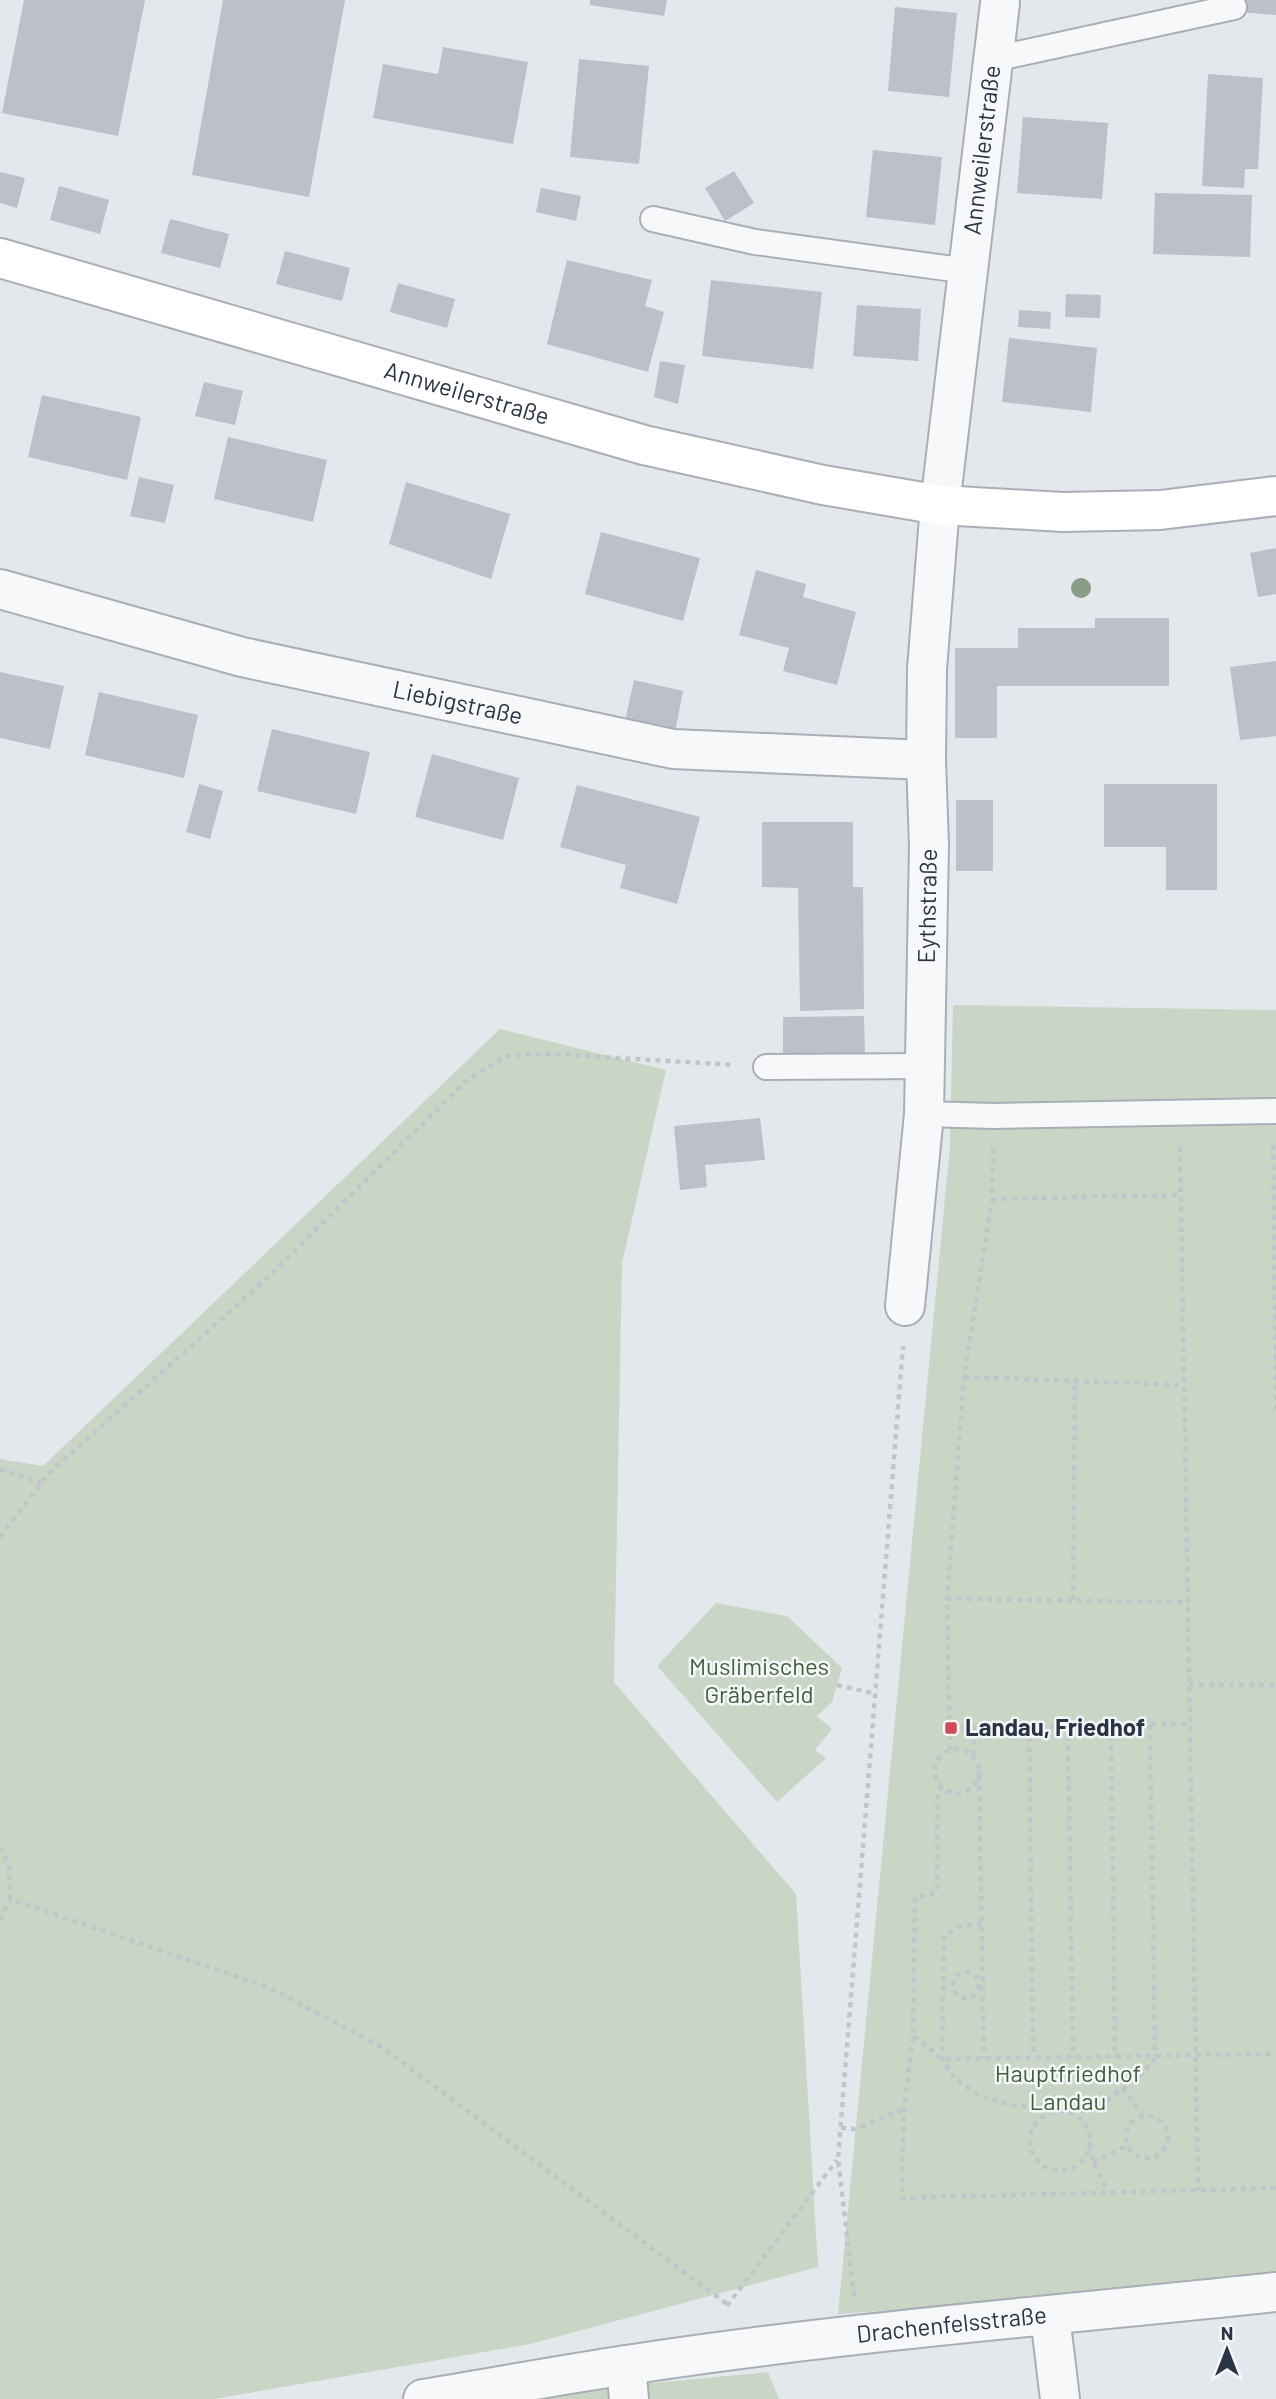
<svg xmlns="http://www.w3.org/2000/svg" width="1276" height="2399" font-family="Barlow,sans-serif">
  <rect width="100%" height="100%" fill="#e4e7ec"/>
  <g fill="#c9d6c5">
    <polygon points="953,1005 1276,1010 1276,2281 838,2314 950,1146"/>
    <polygon points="500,1029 666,1070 622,1263 614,1682 796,1894 818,2267 530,2344 214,2399 0,2399 0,1459 43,1466"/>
    <polygon points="716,1603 787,1616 842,1668 832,1702 817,1716 832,1729 815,1750 826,1758 777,1802 657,1666"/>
    <polygon points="768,2372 779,2399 512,2399 536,2394"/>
  </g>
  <g fill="#bbc0ca">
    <polygon points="24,0 145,0 118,136 2,113"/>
    <polygon points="223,0 345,0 309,197 192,175"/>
    <polygon points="590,0 667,0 664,16 590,5"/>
    <polygon points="1240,0 1276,0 1276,15 1239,12"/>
    <polygon points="895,7 957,13 949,97 888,91"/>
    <polygon points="443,47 528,62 513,144 373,118 383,64 438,74"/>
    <polygon points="579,59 649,66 639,164 570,157"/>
    <polygon points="1208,74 1263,78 1258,169 1245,169 1244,188 1202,186"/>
    <polygon points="1023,117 1108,123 1102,199 1017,193"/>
    <polygon points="873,150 942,157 935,225 866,217"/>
    <polygon points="734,171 754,203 725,221 705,188"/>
    <polygon points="0,172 25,178 17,208 0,203"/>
    <polygon points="59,186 109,200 100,234 50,220"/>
    <polygon points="541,188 581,196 576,221 536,212"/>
    <polygon points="1155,193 1252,195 1250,257 1153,254"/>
    <polygon points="170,219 229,234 220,268 161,253"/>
    <polygon points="285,251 350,268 342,301 276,284"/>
    <polygon points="567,260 652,280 645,306 664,312 648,372 547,344"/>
    <polygon points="711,280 822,292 813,369 702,356"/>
    <polygon points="398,283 455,299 447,328 390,312"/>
    <polygon points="1066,294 1101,295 1100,318 1065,317"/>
    <polygon points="857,305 921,309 918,361 853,356"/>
    <polygon points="1019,310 1051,312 1050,329 1018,327"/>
    <polygon points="1009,338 1097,348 1091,412 1002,402"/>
    <polygon points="660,361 685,365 678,404 654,397"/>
    <polygon points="204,382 243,391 235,425 195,416"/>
    <polygon points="42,395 141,417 127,480 28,457"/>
    <polygon points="228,437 327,460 313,522 214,499"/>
    <polygon points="139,477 174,485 165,523 130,516"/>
    <polygon points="406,482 510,514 491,579 389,544"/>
    <polygon points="601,532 700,558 683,621 585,594"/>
    <polygon points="1276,548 1276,594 1258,597 1250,553"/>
    <polygon points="756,570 806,584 803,597 856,612 837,685 783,671 789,648 739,635"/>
    <polygon points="1095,618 1169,618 1169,686 997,686 997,738 955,738 955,648 1018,648 1018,628 1095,628"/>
    <polygon points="1276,661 1276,736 1240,740 1230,667"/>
    <polygon points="0,672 64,686 50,749 0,738"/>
    <polygon points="634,680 683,691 675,732 625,721"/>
    <polygon points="99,692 198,715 184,778 85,755"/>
    <polygon points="272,729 370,752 356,814 257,791"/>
    <polygon points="432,754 519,778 503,840 415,817"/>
    <polygon points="199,784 223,791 210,839 186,832"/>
    <polygon points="1104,784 1217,784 1217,890 1166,890 1166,847 1104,847"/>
    <polygon points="577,785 700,817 677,904 620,888 626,865 560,847"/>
    <rect x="956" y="800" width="37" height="71"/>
    <polygon points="762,822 853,822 853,887 863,887 864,1009 800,1011 798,888 762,887"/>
    <polygon points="864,1016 865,1056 783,1056 783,1017"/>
    <polygon points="760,1118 765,1160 705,1165 707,1187 680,1190 674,1126"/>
  </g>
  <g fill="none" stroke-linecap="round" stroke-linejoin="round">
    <g stroke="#a9aeb7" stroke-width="28">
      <g id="lane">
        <polyline points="994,59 1234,7"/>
        <polyline points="653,219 755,242 968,271"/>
        <polyline points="766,1067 926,1066"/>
        <polyline points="924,1114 994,1116 1276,1111"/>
      </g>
    </g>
    <g stroke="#a9aeb7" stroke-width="42">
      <g id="street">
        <path id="s1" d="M0,589l242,68 431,92 253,11"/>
        <path id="s2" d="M905,1306l19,-192 5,-269 -3,-85 1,-91 13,-164 60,-502"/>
        <polyline points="1050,2316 1060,2399"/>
        <polyline points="626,2365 629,2399"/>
        <path id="s3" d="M423,2399c68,-11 136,-24 204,-34 215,-33 433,-50 649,-73"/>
      </g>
    </g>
    <g stroke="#a9aeb7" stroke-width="42">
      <g id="secondary">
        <path id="s4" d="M0,258l644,187 179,40 117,20 123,7 97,-2 116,-14"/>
      </g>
    </g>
    <g stroke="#c2c5cb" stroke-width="4.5" stroke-dasharray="5 5" stroke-linecap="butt">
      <polyline points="1273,1145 1276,1414"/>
      <polyline points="1180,1147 1198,2190"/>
      <polyline points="992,1199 1180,1195"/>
      <polyline points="964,1377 1184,1385"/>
      <polyline points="0,1469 42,1483"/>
      <polyline points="0,1537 49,1473 265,1280 465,1082 505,1056 552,1054 735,1065"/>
      <polyline points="947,1599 1188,1602"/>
      <polyline points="1073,1600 1075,1381"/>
      <polyline points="837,1685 876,1694"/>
      <polyline points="1189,1685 1276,1685"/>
      <polyline points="1150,1725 1155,2056"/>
      <polyline points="1068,1726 1073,2057"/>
      <polyline points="1111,1726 1115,2057"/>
      <polyline points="1029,1727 1033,2057"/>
      <polyline points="951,1728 1190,1724"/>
      <circle cx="957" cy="1771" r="22"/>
      <polyline points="950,1750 947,1599 964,1377 992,1199 993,1148"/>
      <polyline points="973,1755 974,1728"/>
      <polyline points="979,1776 984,2058"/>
      <polyline points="941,1785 937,1799 937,1892 915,1898 913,2035 904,2109 902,2198 1276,2188"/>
      <polyline points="0,1847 9,1867 10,1899 270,1988 380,2046 727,2304"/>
      <polyline points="0,1920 10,1899"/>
      <path d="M982,1924c-16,1 -27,1 -38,14l-2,121 14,21 23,15 34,11 32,1 14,3"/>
      <circle cx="966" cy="1985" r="13"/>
      <polyline points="914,2036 942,2059 1276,2054"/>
      <polyline points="1123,2088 1143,2116"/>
      <circle cx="1060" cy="2141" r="30"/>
      <polyline points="1070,2112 1092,2111 1137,2078 1157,2057"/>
      <circle cx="1147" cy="2137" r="21"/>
      <polyline points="841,2128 855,2129 904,2109"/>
      <polyline points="1090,2145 1093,2162 1108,2192"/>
      <polyline points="1093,2162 1127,2146"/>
      <polyline points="854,2296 838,2159 903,1346"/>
      <polyline points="727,2306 837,2160"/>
    </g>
    <use href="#lane" stroke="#f7f8fa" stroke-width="24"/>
    <use href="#street" stroke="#f7f8fa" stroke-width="38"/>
    <use href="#secondary" stroke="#fff" stroke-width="38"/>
  </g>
  <circle fill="#899d89" cx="1081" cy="588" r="10"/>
  <rect fill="#d1495b" stroke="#f4f6f9" stroke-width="2.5" x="944" y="1721" width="14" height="14" rx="3.5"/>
  <g text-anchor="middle" stroke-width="5" stroke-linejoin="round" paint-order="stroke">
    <g font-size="24" fill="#2b3445" stroke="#f4f6f9">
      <text dy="8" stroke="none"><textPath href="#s2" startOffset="1160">Annweilerstraße</textPath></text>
      <text dy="8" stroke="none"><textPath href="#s4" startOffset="486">Annweilerstraße</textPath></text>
      <text dy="8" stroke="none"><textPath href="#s1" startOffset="472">Liebigstraße</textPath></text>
      <text dy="8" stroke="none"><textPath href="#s2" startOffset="401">Eythstraße</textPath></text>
      <text dy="8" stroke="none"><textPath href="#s3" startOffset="534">Drachenfelsstraße</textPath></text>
    </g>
    <g font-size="24" fill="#3f6138" stroke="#f4f6f9">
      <text x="759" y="1675">Muslimisches<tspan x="759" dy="28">Gräberfeld</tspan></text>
      <text x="1068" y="2082">Hauptfriedhof<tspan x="1068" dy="28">Landau</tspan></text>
    </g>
    <g font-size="24" font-weight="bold" fill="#2b3445" stroke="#f4f6f9" text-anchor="start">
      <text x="965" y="1736">Landau, Friedhof</text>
    </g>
  </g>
  <g transform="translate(1227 2350)" stroke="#f4f6f9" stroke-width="5" paint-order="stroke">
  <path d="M0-5L12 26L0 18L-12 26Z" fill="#2b3445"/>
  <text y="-10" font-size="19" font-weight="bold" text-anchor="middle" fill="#2b3445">N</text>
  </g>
</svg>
